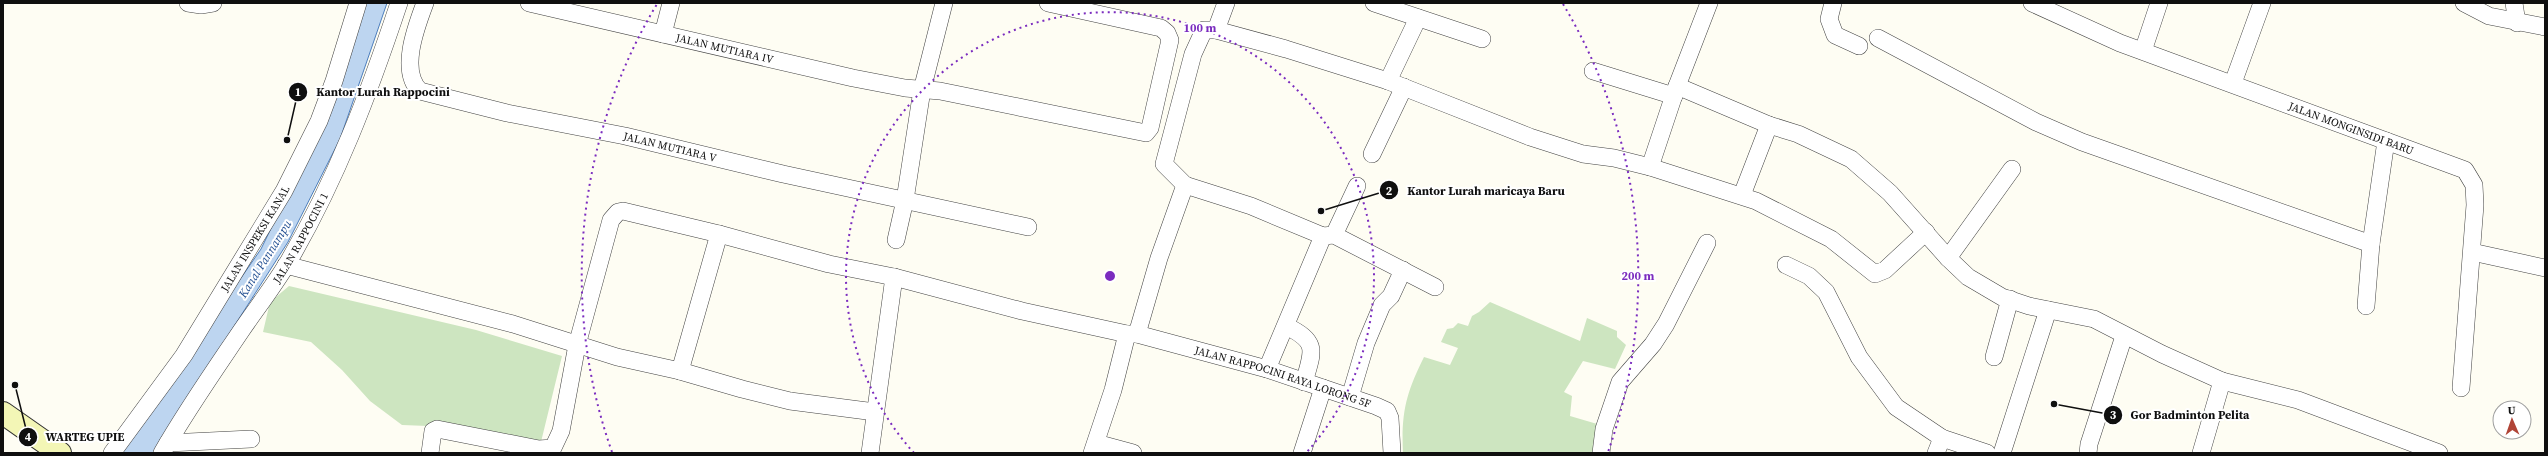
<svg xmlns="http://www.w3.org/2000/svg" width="2548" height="456" font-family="'Source Serif 4',serif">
  <rect width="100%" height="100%" fill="#fefdf3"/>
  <g fill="#cde5c0">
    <polygon points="289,286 476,330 562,356 540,446 428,426 402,425 370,401 342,370 311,342 263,332 270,302"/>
    <path d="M1490,302l90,39 7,-23 30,13v6l9,8 -11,24 -32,-8 -19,31 8,4 -2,20 34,10 -4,27h-197c-2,-40 3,-60 21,-96l26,8 8,-17 -17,-6 6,-13 6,-1 5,-5 10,3 4,-10 7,-4z"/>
  </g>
  <polygon fill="#bdd5f0" stroke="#4c7ebf" points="366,3 387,3 340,139 288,242 153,453 120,453 261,249 329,110"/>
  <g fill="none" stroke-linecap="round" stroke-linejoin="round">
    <g stroke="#424242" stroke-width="18">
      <g id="minor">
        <polyline points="188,3 201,5 213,3"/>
        <path id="s1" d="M425,3c-9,24 -26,68 -5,88l87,22 118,23 158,38 245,53"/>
        <path id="s2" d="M529,3l324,75 52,10 35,3 206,42 4,-5 20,-88 -3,-7 -6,-5 -113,-25"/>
        <polyline points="1374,3 1482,39"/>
        <polyline points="1833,3 1829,19 1835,35 1859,46"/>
        <path id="s3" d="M2032,3l88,40 345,127 9,15 1,20 -14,183"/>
        <polyline points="2464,3 2489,16 2545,27"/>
        <polyline points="2514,3 2517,23"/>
        <polyline points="1418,18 1388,81 1530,137 1583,154 1614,158 1650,167 1756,201 1831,239 1875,274 1885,270 1926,232"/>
        <polyline points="1216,30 1286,49 1388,81"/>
        <polyline points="663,34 671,3"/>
        <polyline points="1878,38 2036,122 2082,142 2371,244"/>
        <polyline points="2143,51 2159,3"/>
        <polyline points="1593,71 1674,96"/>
        <polyline points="2233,83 2262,3"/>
        <polyline points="1677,86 1769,125 1798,134 1851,159 1890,193 1948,258 1968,277 2002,297 2029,306 2094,319 2162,354 2222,381 2298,400 2439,453"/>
        <polyline points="1372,154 1404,87"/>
        <polyline points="1650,167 1677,86 1709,3"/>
        <polyline points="1185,185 1251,206 1323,236 1334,235 1435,287"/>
        <polyline points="1742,195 1769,125"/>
        <polyline points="1334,235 1357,186"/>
        <polyline points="896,240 905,200 922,90 944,3"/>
        <polyline points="2472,252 2545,268"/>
        <polyline points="1948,258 2012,169"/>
        <polyline points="286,265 513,324 617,357 680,371 742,389 790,401 875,412"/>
        <polyline points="1786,265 1809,276 1826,292 1859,357 1896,407 1942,438 1987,453"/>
        <polyline points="2366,306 2371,244 2386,141"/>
        <path d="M1286,326c33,16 27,25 18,56"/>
        <path id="s4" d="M1137,334l130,35 109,37 11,5 3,7 2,35"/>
        <polyline points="1994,357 2010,299"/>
        <polyline points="1267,369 1323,236"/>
        <polyline points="680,371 719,234"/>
        <polyline points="1350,397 1366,343 1382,305 1391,296 1403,270"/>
        <polyline points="168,443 251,439"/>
        <polyline points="1096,443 1133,453"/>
        <path id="s5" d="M112,453l72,-98 100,-164 35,-70 15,-40 24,-78"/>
        <path id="s6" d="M162,453c24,-42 52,-82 79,-122 15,-22 32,-44 46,-67 49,-83 82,-171 112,-261"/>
        <polyline points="430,453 433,431 437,429 539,449 553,448 561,431 577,345 611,220 618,212 623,211 719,234 829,264 894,277 1022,311 1127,334"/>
        <polyline points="870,453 894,277"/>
        <polyline points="1092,453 1113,390 1127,334 1137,334 1159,258 1185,185 1164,164 1193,54 1204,30 1216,30 1226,3"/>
        <polyline points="1302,453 1323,388"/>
        <polyline points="1601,453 1604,429 1620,382 1653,344 1666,324 1707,243"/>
        <polyline points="1936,453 1942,438"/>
        <polyline points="2002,453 2048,310"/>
        <polyline points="2088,453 2089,444 2124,336"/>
        <polyline points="2201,453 2222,381"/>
      </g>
    </g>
    <g stroke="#313131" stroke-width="24">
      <polyline id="secondary" points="3,413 60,453"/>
    </g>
    <use href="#minor" stroke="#fff" stroke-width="17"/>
    <use href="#secondary" stroke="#f3f6b6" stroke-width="22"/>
  </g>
  <g fill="none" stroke="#7b2cbf" stroke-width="2" stroke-dasharray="2 4">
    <path d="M914 453A264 264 0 1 1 1306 453"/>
    <path d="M612 452A528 528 0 0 1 657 4M1563 4A528 528 0 0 1 1608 452"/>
  </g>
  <g text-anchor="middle" stroke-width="4" stroke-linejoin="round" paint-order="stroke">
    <g font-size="11" fill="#0f0f0f" stroke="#fff">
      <text dy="4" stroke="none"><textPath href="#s2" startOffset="201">JALAN MUTIARA IV</textPath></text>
      <text dy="4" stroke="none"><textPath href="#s3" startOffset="343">JALAN MONGINSIDI BARU</textPath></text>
      <text dy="4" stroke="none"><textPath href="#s1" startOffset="349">JALAN MUTIARA V</textPath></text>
      <text dy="4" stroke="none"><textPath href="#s6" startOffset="256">JALAN RAPPOCINI 1</textPath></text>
      <text dy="4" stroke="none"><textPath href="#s5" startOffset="258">JALAN INSPEKSI KANAL</textPath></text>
      <text dy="4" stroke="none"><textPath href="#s4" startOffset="152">JALAN RAPPOCINI RAYA LORONG 5F</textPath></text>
    </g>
    <g font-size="12" font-style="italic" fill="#265294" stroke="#fff">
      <text transform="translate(265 259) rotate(-58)" y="4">Kanal Pannampu</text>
    </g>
  </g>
  <circle cx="1110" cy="276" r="6" fill="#7b2cbf" stroke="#fff" stroke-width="2"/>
  <g font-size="12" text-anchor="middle" font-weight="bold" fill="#7b2cbf" stroke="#fff" stroke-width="4" stroke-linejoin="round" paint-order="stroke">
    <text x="1200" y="32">100 m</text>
    <text x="1638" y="280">200 m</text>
  </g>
  <path fill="none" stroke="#0f0f0f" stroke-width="1.5" d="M287 140L298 92M1321 211L1389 190M2054 404L2113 415M15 385L28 437"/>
  <g fill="#0f0f0f" stroke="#fff" stroke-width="1.5">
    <circle cx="287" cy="140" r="4"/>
    <circle cx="1321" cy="211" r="4"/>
    <circle cx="2054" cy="404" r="4"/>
    <circle cx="15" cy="385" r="4"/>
    <circle cx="298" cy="92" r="10"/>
    <circle cx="1389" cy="190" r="10"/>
    <circle cx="2113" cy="415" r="10"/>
    <circle cx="28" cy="437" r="10"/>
  </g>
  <g font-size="12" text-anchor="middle" font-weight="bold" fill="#fff">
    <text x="298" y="96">1</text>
    <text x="1389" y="195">2</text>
    <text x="2113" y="419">3</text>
    <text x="28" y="441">4</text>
  </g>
  <g font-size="12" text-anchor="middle" font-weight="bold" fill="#0f0f0f" stroke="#fff" stroke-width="4" stroke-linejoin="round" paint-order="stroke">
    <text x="383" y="96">Kantor Lurah Rappocini</text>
    <text x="1486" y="195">Kantor Lurah maricaya Baru</text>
    <text x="2190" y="419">Gor Badminton Pelita</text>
    <text x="85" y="441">WARTEG UPIE</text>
  </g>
  <rect width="2548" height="456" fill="none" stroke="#0f0f0f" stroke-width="8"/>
  <g transform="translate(2512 420) rotate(358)"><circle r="19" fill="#ffffff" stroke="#9f9f9f"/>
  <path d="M0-3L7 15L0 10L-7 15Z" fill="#b04436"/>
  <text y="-6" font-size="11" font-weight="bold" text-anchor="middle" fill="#0f0f0f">U</text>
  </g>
</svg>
